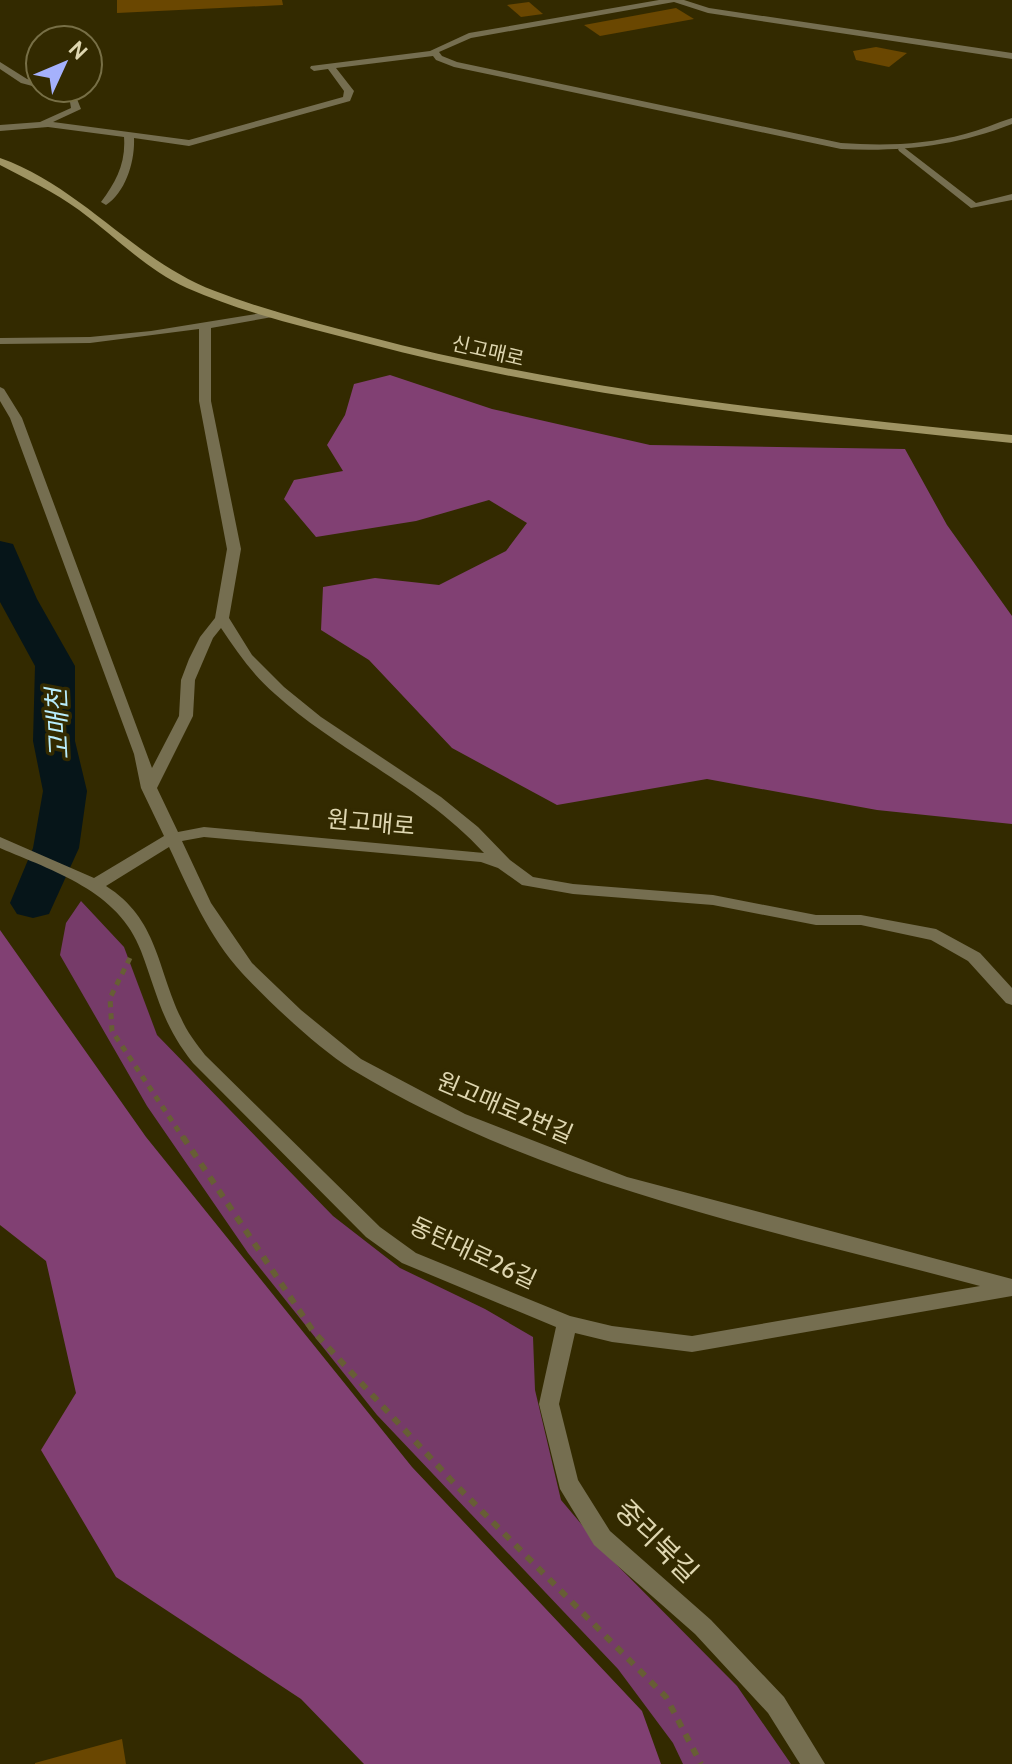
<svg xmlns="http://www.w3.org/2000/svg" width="1012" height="1764" font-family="Cabin,'Noto Sans KR',sans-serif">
  <rect width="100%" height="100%" fill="#332a00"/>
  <polygon fill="#763b69" points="81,901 124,947 157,1035 333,1216 400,1268 485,1309 533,1337 535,1390 561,1500 610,1558 737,1686 791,1764 683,1764 673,1743 618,1669 377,1415 248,1253 147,1106 60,955 66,923"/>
  <g fill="#814073">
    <polygon points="390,375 492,409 650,445 905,449 947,525 1012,616 1012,824 877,810 707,779 557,805 452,748 369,660 321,630 323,587 375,578 439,585 506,551 527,523 489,500 416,521 316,537 284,499 294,480 343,471 327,445 345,415 354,384"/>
    <polygon points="0,930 146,1137 412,1467 642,1711 661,1764 364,1764 301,1699 116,1577 41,1450 76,1393 46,1261 0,1225"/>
  </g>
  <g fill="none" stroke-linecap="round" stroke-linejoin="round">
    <polygon fill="#061519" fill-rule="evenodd" points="0,541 13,544 37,599 75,666 75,741 87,791 79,848 49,914 33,918 17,914 10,903 33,848 43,791 33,741 35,666 0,602"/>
  </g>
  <g fill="#6a4701">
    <polygon points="117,0 282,0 283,5 117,13"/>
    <polygon points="529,2 543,14 521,17 507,5"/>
    <polygon points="676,8 694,19 600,36 584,25"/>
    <polygon points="876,47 907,53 889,67 856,60 853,51"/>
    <polygon points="122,1739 126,1764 35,1764 35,1763"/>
  </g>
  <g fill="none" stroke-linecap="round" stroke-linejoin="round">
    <polyline stroke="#675e35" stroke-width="5" stroke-dasharray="6 6" stroke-linecap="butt" points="130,958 110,998 112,1031 184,1139"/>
    <polyline stroke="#675e35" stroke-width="6" stroke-dasharray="8 8" stroke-linecap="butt" points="183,1137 313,1331 451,1480 666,1697 701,1764"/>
    <polygon fill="#756e50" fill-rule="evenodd" points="902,146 976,203 1012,194 1012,200 971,208 899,151 898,149"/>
    <g fill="#756e50" fill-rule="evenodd">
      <path d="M659,0h25l25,8 303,45v6l-304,-46 -34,-11 -203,36 -32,14 3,4 15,6 384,81c42,3 83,2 124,-9 16,-4 31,-11 47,-16v6c-56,22 -111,28 -171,25l-387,-82 -18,-7 -3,-4 -97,12 18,23 -4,10 -161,45 -55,-8c1,23 -8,54 -28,67l-5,-3c15,-20 25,-39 23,-65l-76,-10 -48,4v-6l40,-3 31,-14 -1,-6 -25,-14h12l20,11 4,10 -28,13 136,18 154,-43 1,-6 -16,-22 -14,2 -4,-3 1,-2 119,-15 39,-18z"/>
      <polygon points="0,62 27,79 40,82 40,88 21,83 0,69"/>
      <path d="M274,311l6,3 -2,2 -67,12v73l30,148 -12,69 23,37 32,32 37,30 120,80 37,30 32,33 23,17 40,7 140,11 103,20h45l75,14 44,24 32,35v17l-6,-2 -38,-42 -37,-21 -70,-15h-45l-103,-20 -140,-11 -51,-9 -24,-17 -17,-6 -277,-25 -22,4 29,62 41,60 49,47 60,49 104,55 162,63 385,102v17l-320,56 -80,-10 -37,-9 -16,71 19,76 32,51 101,89 73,77 41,67h-25l-32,-51 -73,-79 -101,-89 -34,-56 -21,-85 17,-77 -154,-64 -36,-26 -173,-174c-31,-39 -35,-67 -52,-112 -22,-60 -88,-80 -141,-103v-11l94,41 70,-42 -23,-48 -7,-34 -124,-336 -10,-17v-14l4,2 18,29 130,350 27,-52 2,-36 8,-21 11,-22 15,-19 12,-69 -28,-148v-72l-109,14 -90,1v-6l90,-1 61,-6zM221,628c16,24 32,47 54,66 65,59 149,93 209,159l-280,-26 -26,5 -21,-44 36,-72 2,-36 18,-42zM169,847c20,43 40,90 73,126 27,29 76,75 109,96 191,116 416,160 629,217l-288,50 -80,-10 -42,-10 -154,-63 -36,-26 -175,-172c-9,-12 -18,-23 -24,-37 -24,-50 -23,-99 -75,-132z"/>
    </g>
    <path fill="#9f9463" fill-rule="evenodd" d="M0,158c82,29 135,103 215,133 49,19 100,32 151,45 212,56 429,77 646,99v8c-217,-23 -434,-44 -646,-100 -60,-16 -123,-30 -179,-55 -42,-19 -72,-52 -108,-78 -25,-18 -52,-31 -79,-45z"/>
  </g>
  <g text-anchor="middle" stroke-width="7" stroke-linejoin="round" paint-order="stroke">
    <g font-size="20" fill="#ded6b0" stroke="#332a00">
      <text transform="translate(488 351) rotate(13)" y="7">신고매로</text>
    </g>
    <g font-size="24" fill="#ded6b0" stroke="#332a00">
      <text transform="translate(371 823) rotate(5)" y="8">원고매로</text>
      <text transform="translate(505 1108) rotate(23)" y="8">원고매로2번길</text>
      <text transform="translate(473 1253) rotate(25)" y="8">동탄대로26길</text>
    </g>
    <g font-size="26" font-style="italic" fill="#b9edfc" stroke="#332a00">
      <text transform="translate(58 724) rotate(-93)" y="9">고매천</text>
    </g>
    <g font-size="28" fill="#ded6b0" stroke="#332a00">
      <text transform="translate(657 1541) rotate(45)" y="10">중리북길</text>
    </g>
  </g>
  <g transform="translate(64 64) rotate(46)"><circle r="38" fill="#332a00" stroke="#776f46" stroke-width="2"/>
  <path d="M0-6L14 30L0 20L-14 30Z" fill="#a5b1fc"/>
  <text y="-12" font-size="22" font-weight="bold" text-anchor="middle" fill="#ded6b0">N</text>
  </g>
</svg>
